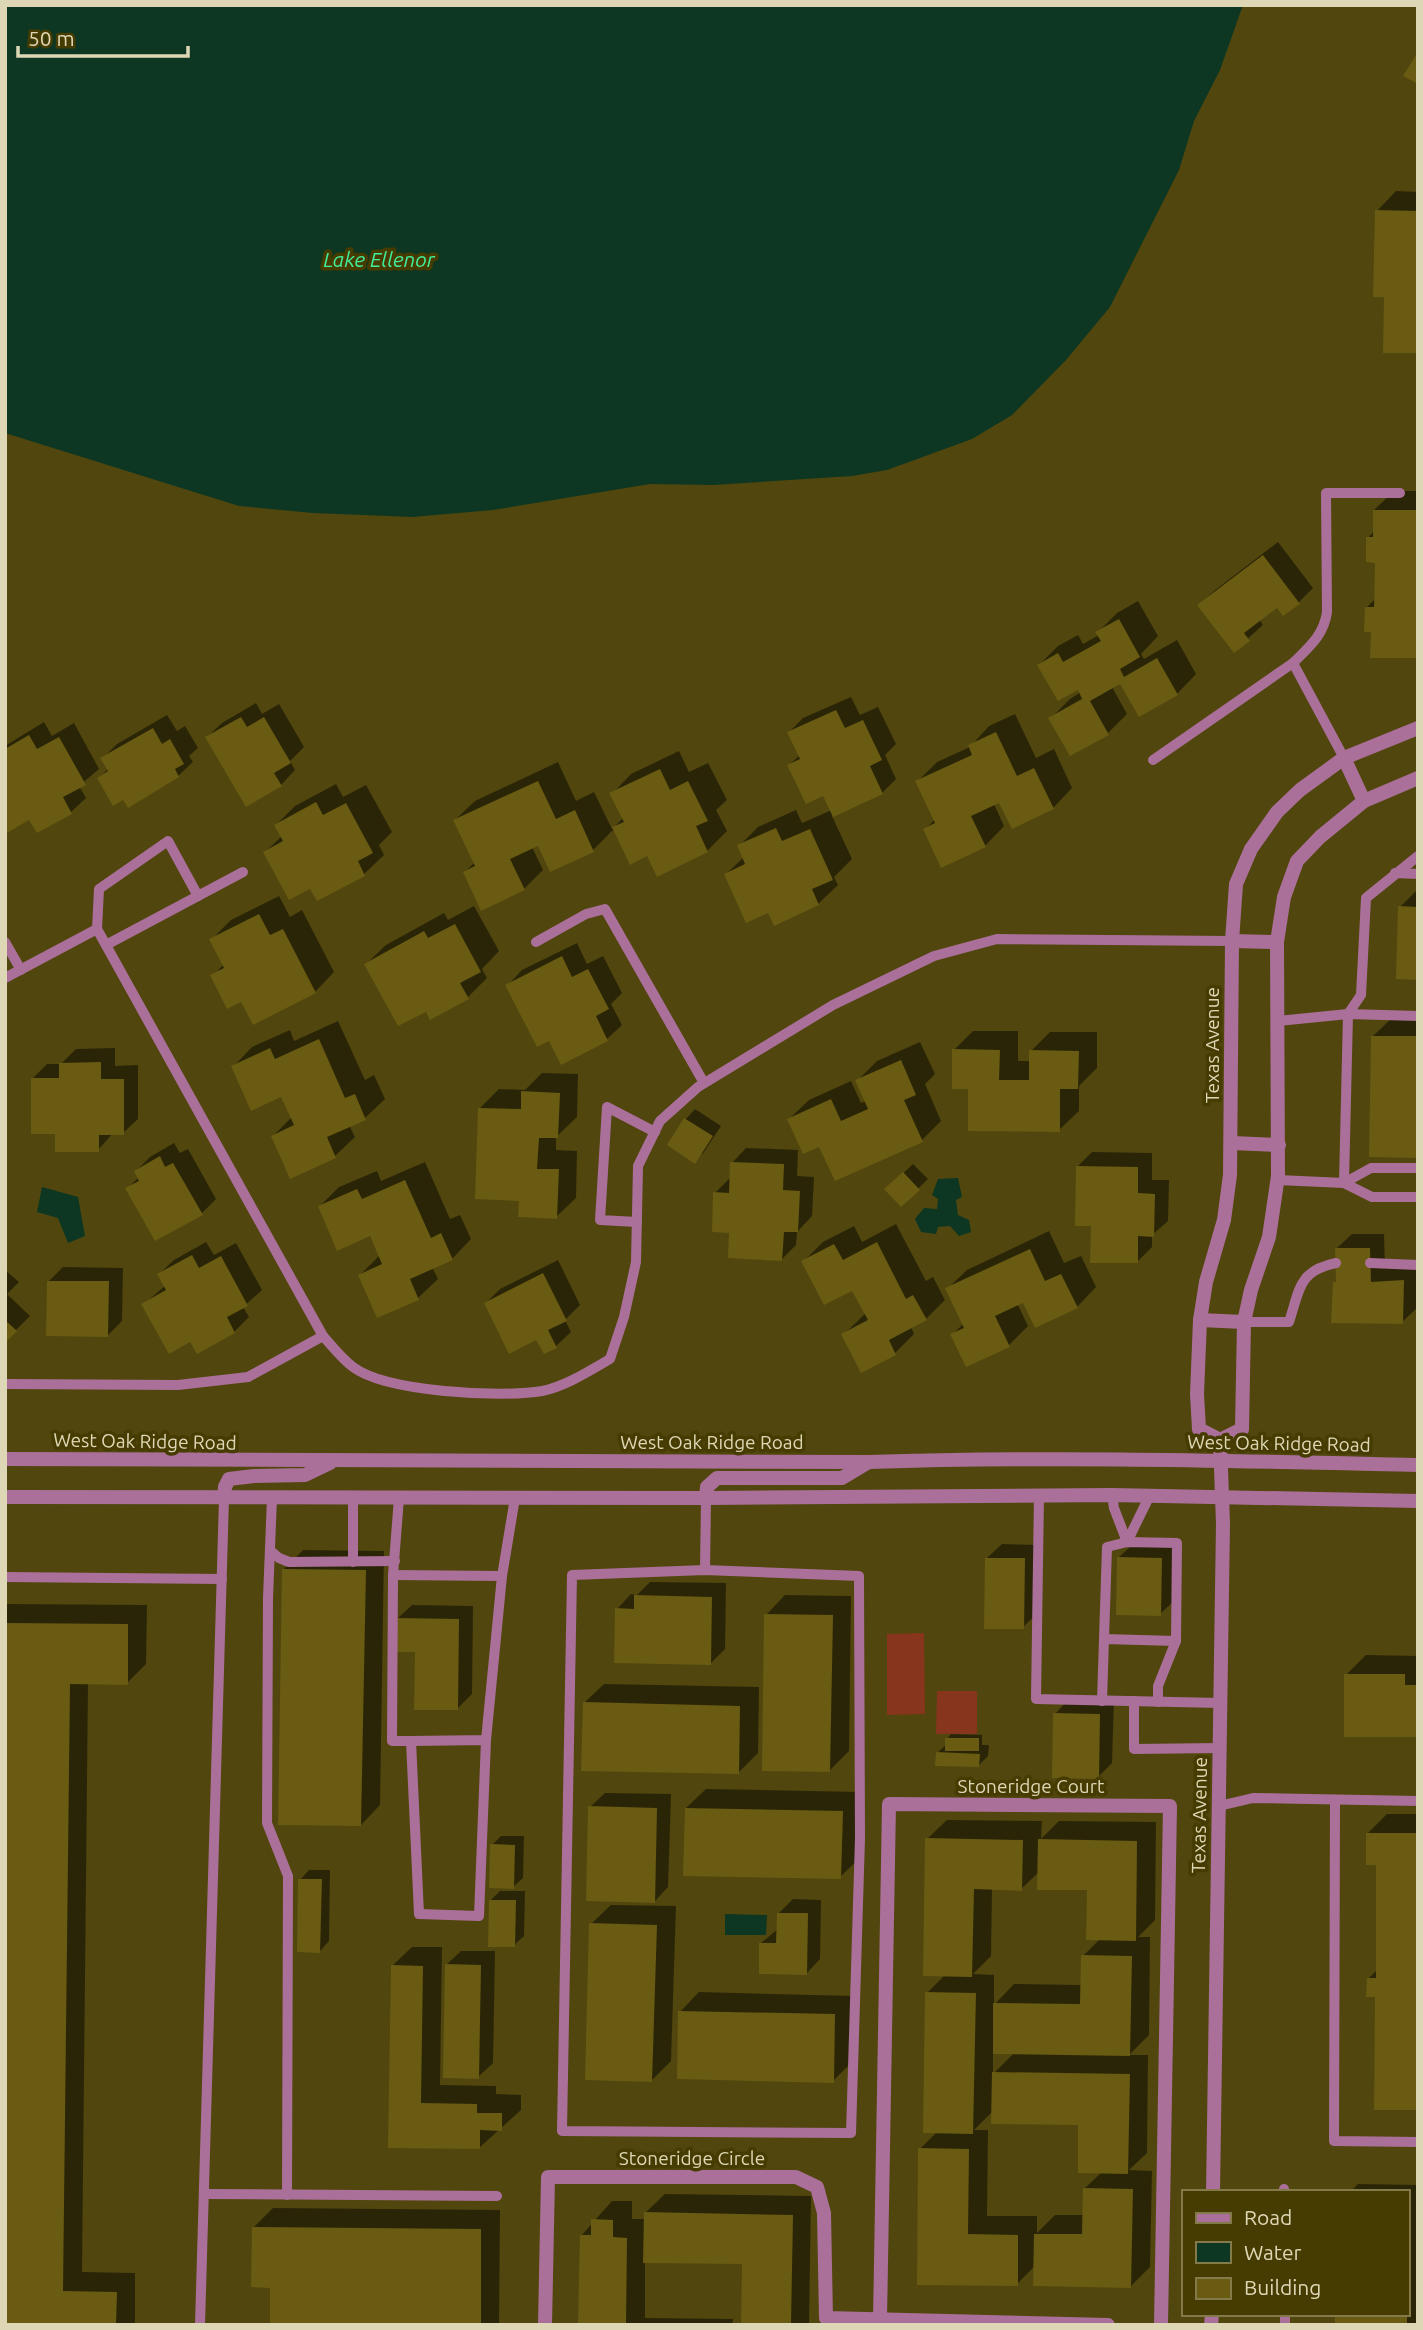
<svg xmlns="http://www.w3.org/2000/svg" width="1423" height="2330" font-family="Ubuntu,sans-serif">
  <rect width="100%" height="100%" fill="#51460e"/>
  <g fill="#87351c">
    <polygon points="924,1633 925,1714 887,1715 887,1634"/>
    <polygon points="937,1691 977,1691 977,1734 936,1734"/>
  </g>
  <g fill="#0d3722">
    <polygon points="5,5 1243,5 1220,70 1194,121 1179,170 1110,307 1066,360 1012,415 972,439 887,470 852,476 714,485 650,484 493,510 412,517 313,513 239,506 5,433"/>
    <polygon points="958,1178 962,1197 956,1200 958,1215 969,1220 971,1232 959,1236 950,1226 938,1227 936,1234 921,1232 915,1219 924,1208 937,1209 938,1199 932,1195 938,1179"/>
    <polygon points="42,1187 78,1197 85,1236 68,1243 58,1218 37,1212"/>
    <polygon points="725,1914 767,1915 766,1935 725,1935"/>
  </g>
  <g fill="#0007" fill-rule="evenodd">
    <polygon points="1396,191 1418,192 1418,351 1385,295 1377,211"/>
    <polygon points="1394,491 1418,491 1418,656 1372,630 1366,608 1376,598 1376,561 1368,538 1374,531 1374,510"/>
    <polygon points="1278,542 1313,588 1298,603 1277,606 1259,619 1263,625 1234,651 1199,605 1214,591"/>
    <polygon points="1138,601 1158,636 1141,654 1144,659 1177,640 1196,674 1177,694 1121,682 1112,687 1127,714 1108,733 1051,718 1070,699 1081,692 1078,688 1039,665 1058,646 1078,635 1083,644 1099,635 1098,632 1117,613"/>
    <polygon points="851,697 860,715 878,707 896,744 885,755 896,779 882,793 832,816 852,859 834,877 838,885 818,904 769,910 726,874 744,857 739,846 758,827 796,810 802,823 832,810 824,794 789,765 800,755 789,732 803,718"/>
    <polygon points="256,703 262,714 279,704 304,747 290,761 295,770 281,785 207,737 222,723"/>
    <polygon points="1015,714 1036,758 1054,749 1072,788 1053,808 1000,801 994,804 1004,826 985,846 925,830 935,819 917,782 937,762 970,747 989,726"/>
    <polygon points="167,715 177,731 185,726 198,748 189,756 193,762 178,776 124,798 99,778 108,769 102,759 117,744"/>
    <polygon points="44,722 52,736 74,723 99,769 79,786 86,798 71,812 38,831 30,818 5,831 5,746"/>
    <polygon points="679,751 689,772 708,763 727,800 716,810 727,831 707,851 614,829 593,850 539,843 532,847 543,870 524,889 465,872 475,862 455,820 475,801 558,762 576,801 594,792 612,829 623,818 612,794 631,774"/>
    <polygon points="336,784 343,797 366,785 392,832 379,845 384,855 364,874 318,899 311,887 265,852 282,836 276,825 295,806"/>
    <polygon points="1418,889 1418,978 1400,907"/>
    <polygon points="279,896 290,917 302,910 334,972 315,992 213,976 224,964 211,940 231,920"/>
    <polygon points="474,906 499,951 482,969 487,978 468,997 426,1010 366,964 386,945 444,913 448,920"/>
    <polygon points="577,943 587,964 603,956 622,993 611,1004 622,1025 607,1039 561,1062 550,1039 508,985 522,970"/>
    <polygon points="1393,1017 1418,1017 1418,1156 1373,1036"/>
    <polygon points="338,1021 365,1080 374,1075 385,1099 365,1118 349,1125 355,1137 335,1156 291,1176 273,1136 292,1117 282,1095 233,1067 252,1047 290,1030 294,1041"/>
    <polygon points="973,1031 1018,1031 1018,1061 1031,1061 1031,1051 1050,1032 1097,1032 1097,1068 1079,1086 1079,1111 1059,1130 970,1088 954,1050"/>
    <polygon points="920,1042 935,1074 925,1084 941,1121 922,1140 820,1145 789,1119 809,1100 851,1081 861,1103 866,1101 857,1081 877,1061"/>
    <polygon points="115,1048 115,1066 138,1065 138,1119 123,1133 113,1133 98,1150 57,1132 32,1079 47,1064 61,1064 76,1049"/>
    <polygon points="5,1069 6,1069 5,1124"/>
    <polygon points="542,1073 578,1074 577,1117 556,1137 556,1150 577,1151 576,1198 556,1217 520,1199 480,1108 499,1089 525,1090"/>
    <polygon points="695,1109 721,1126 704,1152 695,1161 669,1144 686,1119"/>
    <polygon points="174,1143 180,1153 188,1149 216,1199 202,1213 127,1189 139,1177 136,1171 150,1157"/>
    <polygon points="746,1148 798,1150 797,1176 814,1177 812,1216 797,1232 796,1245 782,1259 731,1231 715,1193 730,1178 732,1163"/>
    <polygon points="1092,1152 1152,1153 1152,1180 1169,1180 1168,1221 1152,1235 1152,1247 1137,1262 1093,1224 1078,1166"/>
    <polygon points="425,1162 450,1219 460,1215 471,1239 452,1259 432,1267 438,1279 418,1298 378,1316 360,1275 380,1255 371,1234 320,1206 339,1187 377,1171 381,1181"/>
    <polygon points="913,1164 928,1179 901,1205 896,1180"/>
    <polygon points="896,1224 926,1281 933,1277 945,1300 926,1319 911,1327 914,1334 895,1353 843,1335 866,1313 853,1288 803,1262 823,1242 854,1226 862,1242"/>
    <polygon points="1049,1231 1064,1263 1081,1256 1096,1287 1077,1307 1024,1300 1017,1303 1028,1326 1009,1345 952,1335 964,1323 947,1289 967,1270"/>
    <polygon points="1352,1234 1384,1234 1385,1268 1418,1267 1417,1308 1402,1322 1335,1283 1338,1280 1337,1248"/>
    <polygon points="206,1242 214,1255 236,1243 262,1290 243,1307 249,1317 234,1332 191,1340 144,1304 166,1285 159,1274 174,1260"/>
    <polygon points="558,1260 580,1305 565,1320 571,1332 556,1346 545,1352 537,1337 486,1303 500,1289"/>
    <polygon points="63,1267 123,1268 122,1321 108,1335 49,1281"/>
    <polygon points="5,1270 19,1282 7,1294 30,1316 5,1341"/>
    <polygon points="1002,1544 1039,1545 1038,1613 1023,1627 987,1558"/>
    <polygon points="1133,1544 1175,1544 1175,1600 1160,1614 1118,1558"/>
    <polygon points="303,1550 384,1551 380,1805 361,1825 284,1569"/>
    <polygon points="650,1582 726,1583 725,1649 710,1664 617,1609 631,1594 637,1595"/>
    <polygon points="785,1595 851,1596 849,1751 830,1770 766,1615"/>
    <polygon points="5,1604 147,1605 146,1664 127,1683 88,1683 82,2272 135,2273 135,2325 5,2325"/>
    <polygon points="412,1605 473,1606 472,1694 457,1709 397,1619"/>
    <polygon points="1366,1655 1418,1656 1418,1735 1346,1675"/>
    <polygon points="604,1684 759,1687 758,1753 738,1773 584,1703"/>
    <polygon points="1069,1699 1114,1700 1112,1763 1098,1777 1055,1714"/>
    <polygon points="951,1734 982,1735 982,1745 989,1745 988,1756 979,1765 937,1753 947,1744 947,1739"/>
    <polygon points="706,1789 861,1792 860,1858 840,1877 686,1808"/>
    <polygon points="605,1793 671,1794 668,1887 654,1902 590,1807"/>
    <polygon points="1387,1814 1418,1814 1418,2109 1377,1995 1368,1979 1377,1970 1378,1864 1368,1833"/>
    <path d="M947,1820l95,1 -1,18 18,-18 97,1 -1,98 -17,17h12l-1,98 -20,20h19l-1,98 -18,17 23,1 -2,96 -19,19 -96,-20 -18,18 -99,-1 2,-134 18,-18 -11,-138 18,-18 -18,-136zM1040,1871l49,18 11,50 -17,17 -1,29 -68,-1 -20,21v-30l-21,-1 18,-18 1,-68 29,1zM993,2052l21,1 -21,21zM993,2111l87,13 22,48 -18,17v26h-29l-18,18v-17h-50l1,-86h-14z"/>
    <polygon points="501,1836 524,1836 523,1878 513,1887 492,1845"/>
    <polygon points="309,1870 330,1870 329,1941 320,1951 300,1880"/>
    <polygon points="500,1891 525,1891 524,1936 514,1945 491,1900"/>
    <polygon points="793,1899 821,1900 820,1959 806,1974 761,1943 778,1929 778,1914"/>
    <polygon points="611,1905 676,1906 671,2061 652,2080 591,1924"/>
    <polygon points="412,1947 442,1947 440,2085 496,2086 496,2094 521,2095 521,2110 479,2148 390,2146 392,1966"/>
    <polygon points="461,1951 495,1951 493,2063 478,2077 446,1965"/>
    <polygon points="699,1992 854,1996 853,2061 833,2081 680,2012"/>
    <polygon points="1358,2184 1418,2185 1418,2325 1337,2325 1337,2314 1407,2314 1407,2192 1350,2192"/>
    <polygon points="665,2194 811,2196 809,2325 742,2325 743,2263 645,2261 645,2318 733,2319 732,2325 580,2325 581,2236 612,2201 632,2201 632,2219 645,2219 645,2213"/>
    <polygon points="273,2208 500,2210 499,2325 271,2325 272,2286 254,2227"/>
  </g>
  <g fill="#695b12">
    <polygon points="1418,52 1418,84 1403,76"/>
    <polygon points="1375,210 1418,211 1418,353 1383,353 1384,297 1373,297"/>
    <polygon points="1373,510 1418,510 1418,658 1370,658 1371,632 1364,632 1365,607 1374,607 1375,563 1366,562 1366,537 1373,537"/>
    <polygon points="1263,555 1300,604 1283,616 1277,608 1244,633 1250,641 1234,653 1197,605"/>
    <polygon points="1119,619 1140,657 1120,669 1124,677 1157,658 1178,695 1139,717 1120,684 1090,701 1109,735 1070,756 1048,718 1082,699 1078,690 1058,701 1037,665 1058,653 1063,662 1101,641 1095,632"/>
    <polygon points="836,710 845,728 863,720 882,760 870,766 883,794 833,817 823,796 806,804 787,765 800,759 787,732"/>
    <polygon points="241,717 247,727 264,717 291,763 274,773 282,786 246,807 205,737"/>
    <polygon points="153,728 162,744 170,739 184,764 175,769 179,777 128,808 123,800 113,806 97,778 108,771 100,758"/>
    <polygon points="996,732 1017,776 1034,768 1054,809 1012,829 999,803 971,816 986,847 941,868 923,829 935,823 915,781 972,755 968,745"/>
    <polygon points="29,735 37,749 59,737 86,785 63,797 72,814 37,833 29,820 5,834 5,749"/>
    <polygon points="660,769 670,790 688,781 708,821 696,826 708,852 657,877 647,856 630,865 612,827 624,822 609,793"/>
    <polygon points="538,781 556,819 575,810 594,852 550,872 538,846 510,859 525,890 481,911 463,872 475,866 453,820"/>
    <polygon points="316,802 323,815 346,803 373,853 358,861 365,876 317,901 310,889 289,900 263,852 283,841 274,825"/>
    <polygon points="776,828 782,841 810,829 833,880 812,889 819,905 774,926 768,913 746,923 724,874 745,864 737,845"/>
    <polygon points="1398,906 1418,907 1418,980 1396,979"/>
    <polygon points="259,914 270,935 283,929 316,993 253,1025 241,1002 227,1009 210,975 224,968 209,939"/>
    <polygon points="455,924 481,972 460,983 469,999 430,1020 426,1012 398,1026 364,964 424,931 428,938"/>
    <polygon points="562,956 572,977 588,969 609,1009 596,1016 608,1041 561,1065 549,1041 537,1047 505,985"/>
    <polygon points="1371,1036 1418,1036 1418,1158 1369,1157"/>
    <polygon points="319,1039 345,1098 355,1094 366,1120 327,1137 336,1158 290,1179 271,1136 294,1125 281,1097 251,1111 231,1066 270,1048 275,1059"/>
    <polygon points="952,1049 1000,1050 999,1080 1029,1080 1029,1050 1079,1051 1078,1089 1060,1089 1060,1132 968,1131 968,1089 952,1089"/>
    <polygon points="901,1060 916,1095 904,1100 923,1142 835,1181 819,1147 803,1154 787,1119 831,1099 841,1121 868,1109 855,1080"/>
    <polygon points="101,1062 101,1079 124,1079 124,1135 99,1135 99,1152 55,1152 55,1134 31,1134 31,1078 59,1078 59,1063"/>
    <polygon points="521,1091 560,1093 558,1138 539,1138 537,1169 559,1169 557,1219 518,1217 519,1201 475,1199 478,1108 521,1109"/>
    <polygon points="684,1118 713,1136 695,1164 667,1145"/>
    <polygon points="160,1156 165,1167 173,1163 203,1215 155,1241 125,1188 139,1181 134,1171"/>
    <polygon points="730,1162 784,1164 783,1190 800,1191 798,1232 784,1232 782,1261 728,1258 729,1233 712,1232 713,1192 729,1193"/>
    <polygon points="1076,1166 1138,1167 1138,1193 1155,1194 1154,1237 1138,1236 1138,1263 1090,1263 1091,1226 1075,1226"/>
    <polygon points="903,1172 920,1190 901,1207 884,1189"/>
    <polygon points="405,1180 431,1238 441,1233 453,1260 410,1279 419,1300 377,1318 358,1275 382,1264 370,1236 337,1251 318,1206 357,1189 362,1199"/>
    <polygon points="877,1242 906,1299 913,1295 927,1320 889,1340 896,1355 861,1373 841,1334 868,1320 852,1291 824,1305 801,1261 834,1244 843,1260"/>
    <polygon points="1335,1248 1370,1248 1371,1282 1404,1280 1403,1324 1331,1323 1333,1282 1336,1282"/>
    <polygon points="1030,1249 1045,1281 1061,1274 1078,1308 1035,1328 1023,1303 995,1316 1010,1347 966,1367 950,1334 964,1328 945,1288"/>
    <polygon points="192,1255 199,1268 221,1256 248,1306 227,1317 235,1333 197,1354 190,1342 169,1354 141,1304 166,1290 157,1274"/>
    <polygon points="543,1273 567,1321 548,1330 557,1348 544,1354 536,1340 509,1354 484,1303"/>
    <polygon points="47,1281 109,1281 108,1337 46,1336"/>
    <polygon points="5,1320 17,1331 5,1343"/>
    <polygon points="1117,1557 1162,1558 1161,1616 1116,1615"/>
    <polygon points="985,1558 1025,1558 1024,1629 984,1629"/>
    <polygon points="282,1569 366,1570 361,1826 278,1825"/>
    <polygon points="634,1595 712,1597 711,1665 614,1663 615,1608 634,1609"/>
    <polygon points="764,1614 833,1615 830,1772 762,1771"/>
    <polygon points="395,1618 459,1619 458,1710 414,1710 415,1652 395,1652"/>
    <polygon points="5,1623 128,1624 128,1685 70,1684 63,2291 117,2292 116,2325 5,2325"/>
    <polygon points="1344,1674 1405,1674 1405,1685 1418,1685 1418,1737 1344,1737"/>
    <polygon points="583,1702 740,1706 739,1774 581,1771"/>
    <polygon points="1053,1713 1100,1714 1099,1779 1052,1778"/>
    <rect x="945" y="1738" width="34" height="13"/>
    <polygon points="936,1752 980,1754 979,1767 935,1766"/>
    <polygon points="588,1806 657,1808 655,1903 586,1901"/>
    <polygon points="685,1808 843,1811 841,1879 683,1876"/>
    <polygon points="1366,1833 1418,1833 1418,2110 1374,2110 1375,1997 1366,1997 1367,1978 1376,1978 1376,1865 1366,1865"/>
    <polygon points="925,1838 1023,1840 1022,1891 974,1889 972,1977 923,1976"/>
    <polygon points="1038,1839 1137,1841 1136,1941 1086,1940 1087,1890 1037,1890"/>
    <polygon points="490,1844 515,1845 514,1889 489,1888"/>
    <polygon points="298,1879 322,1879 320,1953 297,1952"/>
    <polygon points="489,1900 516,1900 515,1947 488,1947"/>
    <polygon points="777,1913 808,1913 807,1975 759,1974 759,1943 776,1943"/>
    <polygon points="589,1923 657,1925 652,2082 585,2080"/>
    <polygon points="1081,1955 1132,1956 1130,2056 993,2054 993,2003 1080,2004"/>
    <polygon points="445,1964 481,1965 479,2079 443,2078"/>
    <polygon points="391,1965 423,1966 421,2103 477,2104 477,2113 502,2113 502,2131 480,2130 480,2149 388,2148"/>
    <polygon points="925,1992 976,1993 973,2134 923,2133"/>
    <polygon points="678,2011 835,2014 834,2083 677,2079"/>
    <polygon points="992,2072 1130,2074 1128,2174 1078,2173 1078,2125 991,2124"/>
    <polygon points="918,2148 969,2149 968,2234 1018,2235 1018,2286 917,2285"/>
    <polygon points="1083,2188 1133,2189 1131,2288 1033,2286 1034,2234 1082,2234"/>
    <polygon points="644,2212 793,2215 791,2325 741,2325 742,2264 643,2263"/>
    <polygon points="591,2219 613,2220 613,2237 627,2238 626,2325 578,2325 580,2235 591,2235"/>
    <polygon points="252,2227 481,2229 481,2325 270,2325 270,2288 251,2287"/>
    <rect x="1335" y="2314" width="72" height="11"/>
  </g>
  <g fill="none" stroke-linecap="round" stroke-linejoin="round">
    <g stroke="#ab709a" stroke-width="10">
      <path d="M1293,663c16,-16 31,-28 34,-51l-1,-119h74"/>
      <polyline points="1153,760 1293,663 1344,758"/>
      <polyline points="1395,873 1418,874"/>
      <path d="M198,896l-30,-55 -69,48 -2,40 226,407c9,10 19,23 30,31 33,25 148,31 189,24 24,-5 47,-20 68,-32l14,-42 12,-55 2,-96 22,-45 38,-34 135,-82 101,-49 63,-17 235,2"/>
      <polyline points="5,942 21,970"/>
      <polyline points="536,942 586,914 605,909 704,1083"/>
      <polyline points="106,945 243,872"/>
      <polyline points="5,978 97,929"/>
      <polyline points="1278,1021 1348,1014 1418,1016"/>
      <polyline points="1278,1180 1344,1183 1372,1197 1418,1197"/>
      <polyline points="1344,1183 1348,1014 1361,995 1366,898 1418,856"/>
      <polyline points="1344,1183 1371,1168 1418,1168"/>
      <polyline points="637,1222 600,1220 607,1107 655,1132"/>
      <polyline points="1370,1263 1418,1265"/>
      <path d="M1244,1322h45c11,-33 9,-51 47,-59"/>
      <polyline points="5,1384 178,1385 248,1377 323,1336"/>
      <polyline points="1039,1495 1036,1699 1220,1703"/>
      <polyline points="1112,1495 1114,1508 1127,1542"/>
      <polyline points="272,1498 268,1598 267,1823 288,1876 287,2195"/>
      <polyline points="353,1498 353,1562"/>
      <polyline points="399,1498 393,1575 392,1741 411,1741"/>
      <polyline points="1127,1542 1150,1495"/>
      <polyline points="272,1552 279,1558 289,1562 395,1561"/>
      <polygon points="705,1570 859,1576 860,1838 851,2133 562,2131 572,1575"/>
      <polyline points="705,1570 706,1498"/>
      <polyline points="393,1575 502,1576"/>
      <polyline points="5,1577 222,1579"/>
      <polyline points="1102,1701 1107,1547 1127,1542 1177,1543 1176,1641 1104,1639"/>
      <polyline points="1134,1701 1134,1749 1220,1748"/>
      <polyline points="1158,1702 1158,1686 1176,1641"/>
      <polyline points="486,1740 479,1916 419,1914 411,1741 486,1740 502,1576 515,1498"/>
      <polyline points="1335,1800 1334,2141 1418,2142"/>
      <polyline points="1219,1806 1253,1798 1418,1801"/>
      <polyline points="1284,2189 1284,2192"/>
      <polyline points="204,2194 497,2196"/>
      <polyline points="1285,2314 1285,2325"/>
      <polyline points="200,2325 224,1498"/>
    </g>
    <g stroke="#ab709a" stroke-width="14">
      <polyline points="1344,758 1364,801"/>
      <polyline points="1232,941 1277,942"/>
      <polyline points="1232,1143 1279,1145"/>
      <polyline points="1200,1320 1244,1322"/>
      <polyline points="880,2320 889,1804 1170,1806 1161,2325"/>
      <polyline points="545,2325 548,2177 796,2177 817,2187 824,2213 826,2318 1108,2325"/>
    </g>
    <g stroke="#ab709a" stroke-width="14">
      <polyline points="1220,1440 1199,1429 1197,1394 1200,1320 1206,1282 1224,1220 1230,1175 1232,941 1236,884 1251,849 1277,812 1300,790 1344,758 1418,728"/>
      <polyline points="1220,1440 1242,1429 1244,1322 1251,1290 1269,1237 1278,1176 1277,942 1284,897 1297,861 1320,837 1364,801 1418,778"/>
      <path d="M5,1459l864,3c183,-6 366,-1 549,3"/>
      <polyline points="5,1497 706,1498 1112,1495 1418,1501"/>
      <polyline points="224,1498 225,1487 229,1479 254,1476 305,1475 330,1463"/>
      <polyline points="706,1498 707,1487 717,1478 842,1478 867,1463"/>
      <polyline points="1213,2192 1223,1524 1220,1440"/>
      <polyline points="1211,2325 1212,2314"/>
    </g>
  </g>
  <g text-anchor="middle" stroke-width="7" stroke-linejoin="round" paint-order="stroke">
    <g font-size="19" fill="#ded7b6" stroke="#463b00">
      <text transform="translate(1212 1045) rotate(-90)" y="7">Texas Avenue</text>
      <text transform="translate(145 1441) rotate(1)" y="7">West Oak Ridge Road</text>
      <text x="712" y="1449">West Oak Ridge Road</text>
      <text transform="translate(1279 1443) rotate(1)" y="7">West Oak Ridge Road</text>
      <text x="1031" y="1793">Stoneridge Court</text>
      <text transform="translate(1199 1815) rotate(-89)" y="7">Texas Avenue</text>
      <text x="692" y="2165">Stoneridge Circle</text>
    </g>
    <g font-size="21" font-style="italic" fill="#40ed9c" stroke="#463b00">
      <text x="379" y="267">Lake Ellenor</text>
    </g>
  </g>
  <rect width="1423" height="2330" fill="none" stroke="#ded7b6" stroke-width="14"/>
  <rect x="1182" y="2190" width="228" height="126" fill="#463b00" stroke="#837949" stroke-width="2"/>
  <rect x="1196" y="2213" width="35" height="10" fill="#ab709a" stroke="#837949" stroke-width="2"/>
  <text x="1244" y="2225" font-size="21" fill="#ded7b6">Road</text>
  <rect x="1196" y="2242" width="35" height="21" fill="#0d3722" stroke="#837949" stroke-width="2"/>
  <text x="1244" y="2260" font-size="21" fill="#ded7b6">Water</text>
  <rect x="1196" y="2278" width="35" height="21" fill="#695b12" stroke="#837949" stroke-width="2"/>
  <text x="1244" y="2295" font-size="21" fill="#ded7b6">Building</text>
  <path d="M18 46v10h170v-10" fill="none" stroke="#ded7b6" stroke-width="3.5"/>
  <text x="28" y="46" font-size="21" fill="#ded7b6" stroke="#463b00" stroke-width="5" paint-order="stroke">50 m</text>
</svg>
